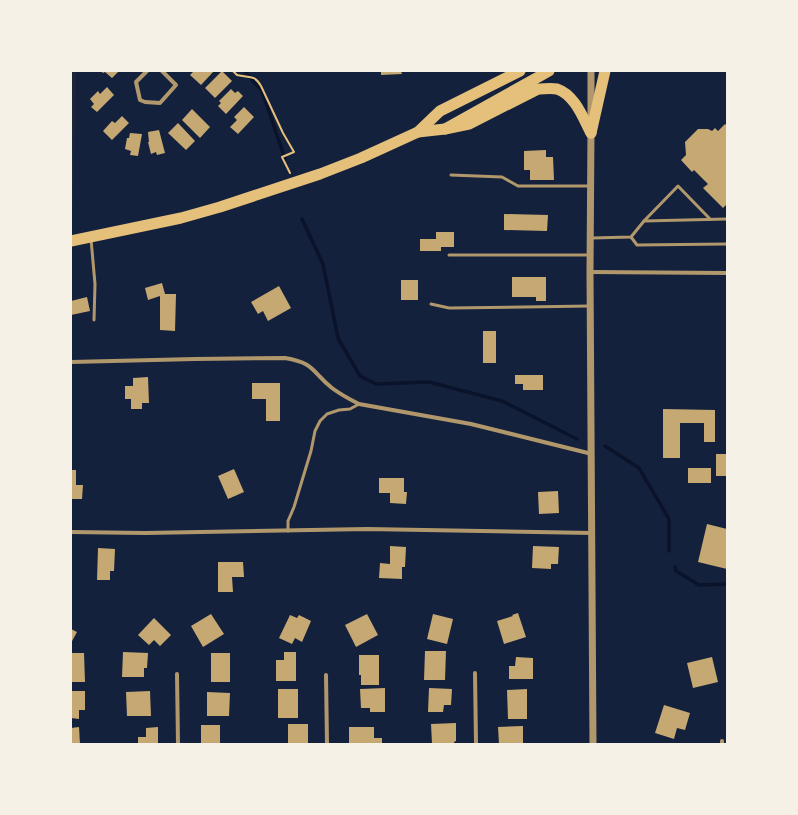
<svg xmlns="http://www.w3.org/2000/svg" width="798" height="815" font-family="'PT Sans',sans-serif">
  <rect width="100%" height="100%" fill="#14213d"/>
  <polygon fill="#1d2539" points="71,71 76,71 73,204 71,204"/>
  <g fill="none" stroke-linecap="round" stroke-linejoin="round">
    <g stroke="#0b132b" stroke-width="3.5">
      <polyline points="245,71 262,91 285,159"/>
      <polyline points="302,219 323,264 338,338 360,376 376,384 429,382 502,401 577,439"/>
      <polyline points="605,446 639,468 669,519 669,551"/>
      <polyline points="675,567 676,571 699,585 727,584"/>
    </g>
  </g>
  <g fill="#c6a872">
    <polygon points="101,71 119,71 112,78 105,72 103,73"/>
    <polygon points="194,71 214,71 201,85 190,75"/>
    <polygon points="222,71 232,81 215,98 205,88"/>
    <polygon points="381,71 401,71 402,74 381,75"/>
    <polygon points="107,87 114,95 97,112 91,107 94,104 90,99 98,91 100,94"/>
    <polygon points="231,89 235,93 238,91 243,96 226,114 218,106 221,103 219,101"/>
    <polygon points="244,107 254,117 238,134 230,127 237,120 234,117"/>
    <polygon points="192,109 210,127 200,138 182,120"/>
    <polygon points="122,116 129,123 112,140 103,131 112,121 115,123"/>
    <polygon points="178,123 195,141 186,150 168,133"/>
    <polygon points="725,124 727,126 727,204 723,208 703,188 708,184 694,170 692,172 681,160 686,155 685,142 698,129 708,129 712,131 715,128 718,131"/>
    <polygon points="159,130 165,153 157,155 156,152 151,154 148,142 149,142 148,132"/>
    <polygon points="130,133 142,134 138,156 130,155 131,151 125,149 127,138 129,138"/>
    <polygon points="546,150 546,157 553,157 554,180 530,180 530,170 524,170 524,151"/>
    <polygon points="504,214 548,215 547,231 504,230"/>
    <polygon points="436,232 454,232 454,247 441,247 441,251 420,251 420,239 436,239"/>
    <polygon points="512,277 546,277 546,301 536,301 536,297 512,297"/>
    <rect x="401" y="280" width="17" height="20"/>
    <polygon points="162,283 165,294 176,294 175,331 160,330 160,296 148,300 145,288"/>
    <polygon points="279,286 291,308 268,321 263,311 258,314 251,302"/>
    <polygon points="87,297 90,311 71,315 71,301"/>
    <rect x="483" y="331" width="13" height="32"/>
    <polygon points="515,375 543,375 543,390 523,390 523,384 515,384"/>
    <polygon points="148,377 149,403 142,403 142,409 131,409 131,399 125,399 125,386 133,386 133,378"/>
    <polygon points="252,383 280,383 280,421 266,421 266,399 252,399"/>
    <polygon points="663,409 715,410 715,442 704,442 704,423 680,423 680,458 663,458"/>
    <rect x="716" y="454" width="11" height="22"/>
    <rect x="688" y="468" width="23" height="15"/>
    <polygon points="234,469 244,492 228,499 218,476"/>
    <polygon points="71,470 76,470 76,485 83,485 82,499 71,499"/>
    <polygon points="379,478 404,478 404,492 407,492 406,504 390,503 390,493 379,493"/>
    <polygon points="558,491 559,513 539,514 538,492"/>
    <polygon points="707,524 727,529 727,569 698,562"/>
    <polygon points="390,546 406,547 405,567 402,567 402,579 379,578 380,563 390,564"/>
    <polygon points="533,546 559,547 558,564 551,564 551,569 532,568"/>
    <polygon points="98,548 115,549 114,571 110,571 110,580 97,580"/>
    <polygon points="218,562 243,562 244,577 232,577 233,592 218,592"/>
    <polygon points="518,613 526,637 504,644 497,621 513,616 512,615"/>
    <polygon points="211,614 224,634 203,647 191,626"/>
    <polygon points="367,614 378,635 356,647 345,625"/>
    <polygon points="433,614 453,619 447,644 427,639"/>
    <polygon points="290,615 297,618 299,615 311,621 302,642 295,638 292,644 279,638"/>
    <polygon points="154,618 171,635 160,646 154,640 149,645 138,635"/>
    <polygon points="71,629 77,632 71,643"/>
    <polygon points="425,651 446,651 445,680 424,680"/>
    <polygon points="123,652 148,653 147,668 144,668 144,677 122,677"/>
    <polygon points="284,652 296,652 296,681 276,681 276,660 284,660"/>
    <polygon points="71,653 84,653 85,682 71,682"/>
    <rect x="211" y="653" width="19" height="29"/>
    <polygon points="359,655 379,655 379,685 361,685 361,675 359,675"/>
    <polygon points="516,657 533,658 533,679 509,679 509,666 515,666"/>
    <polygon points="712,657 718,682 693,688 687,663"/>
    <polygon points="385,688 385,712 370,712 370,708 361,708 360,689"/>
    <polygon points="429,688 452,689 451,705 444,705 443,712 428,712"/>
    <rect x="278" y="689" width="20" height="29"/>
    <polygon points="527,689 527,719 508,719 507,690"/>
    <polygon points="71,691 85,691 85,710 79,710 79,719 71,718"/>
    <polygon points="150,691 151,716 127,716 126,692"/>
    <polygon points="207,692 230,693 229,716 207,716"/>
    <polygon points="664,705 690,713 685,730 677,728 674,739 655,733"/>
    <polygon points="456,723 456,741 454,742 454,744 432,744 431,724"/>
    <rect x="288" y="724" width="20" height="20"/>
    <rect x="201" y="725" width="19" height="19"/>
    <polygon points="523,726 523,744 499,744 498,727"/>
    <polygon points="79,727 80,744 71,744 71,728"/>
    <polygon points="158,727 158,744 138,744 138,737 146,737 146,728"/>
    <polygon points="349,727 374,727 374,738 382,738 382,744 349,744"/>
  </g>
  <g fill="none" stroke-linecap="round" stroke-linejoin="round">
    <path stroke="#e5c07b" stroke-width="2" d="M233,71l4,4c12,3 17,-1 24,11l22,47 11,19 -12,5 8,16"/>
    <g stroke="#b1986c" stroke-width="3">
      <polyline points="451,175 502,177 518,186 590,186"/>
      <polyline points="644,221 678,186 710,219"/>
      <polyline points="631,237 637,245 727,244"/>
      <polyline points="592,238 631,237 644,221 727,219"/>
      <polyline points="91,239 95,284 94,320"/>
      <polyline points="449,255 590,255"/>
      <polyline points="431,304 449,308 590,306"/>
      <polyline points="288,531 288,521 294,507 311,451 315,431 320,421 327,414 339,410 350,409 359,404"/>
    </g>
    <g stroke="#b1986c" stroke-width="4">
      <polyline points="147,71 136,82 140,100 145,102 160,103 176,85 162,71"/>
      <polyline points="590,272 727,273"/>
      <path d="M71,362l124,-3 90,-1c30,5 26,13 47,30 8,6 17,11 27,16l112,20 121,30"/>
      <polyline points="71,532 145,533 367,529 592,533"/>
      <polyline points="475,673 476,744"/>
      <polyline points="177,674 178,744"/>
      <polyline points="326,675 327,744"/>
      <polyline points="722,744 722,741"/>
    </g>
    <g stroke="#b1986c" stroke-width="7">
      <polyline points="591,118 591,71"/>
      <polyline points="591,130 590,272 593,744"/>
    </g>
    <g stroke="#e5c07b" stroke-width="11">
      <path d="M445,129l24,-5 69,-35c6,0 13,-1 19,0 18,6 26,29 34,44"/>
      <polyline points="418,132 445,129 549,71"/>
      <polyline points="591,133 605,71"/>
      <polyline points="71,241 181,218 220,207 320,174 361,158 418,132 440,111 520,71"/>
    </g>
  </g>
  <rect width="798" height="815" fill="none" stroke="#f6f1e7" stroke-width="144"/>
</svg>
